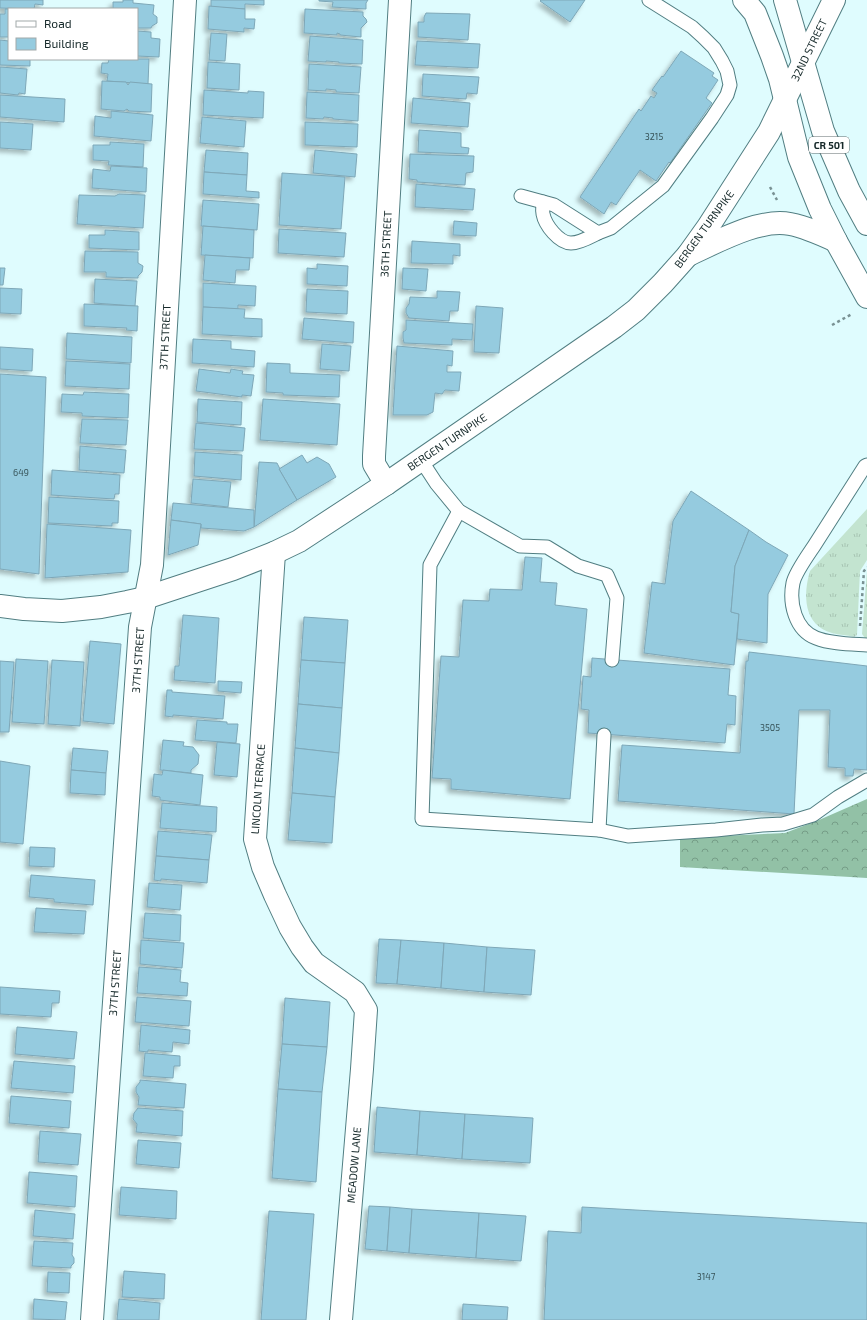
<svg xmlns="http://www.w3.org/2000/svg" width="867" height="1320" font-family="'Exo 2',sans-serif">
  <defs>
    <pattern id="grass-tufts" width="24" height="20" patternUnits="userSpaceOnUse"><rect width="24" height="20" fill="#c3e4d0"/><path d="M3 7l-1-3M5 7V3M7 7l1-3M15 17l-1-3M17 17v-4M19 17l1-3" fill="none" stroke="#a7c4b3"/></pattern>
    <pattern id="forest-crowns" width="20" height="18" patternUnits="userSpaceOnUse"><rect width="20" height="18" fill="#92c1a6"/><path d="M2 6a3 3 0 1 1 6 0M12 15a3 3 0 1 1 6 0" fill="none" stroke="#769d87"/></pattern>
    <filter id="shadow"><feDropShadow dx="-3.5" dy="3.5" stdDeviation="2" flood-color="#0004"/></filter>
  </defs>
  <rect width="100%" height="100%" fill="#dffcfe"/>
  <g fill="url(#grass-tufts)">
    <path d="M867,509v51l-7,11 -3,64 -3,2c-7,-2 -15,-2 -22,-4 -29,-8 -29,-39 -22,-62z"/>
    <polygon points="867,570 867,638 865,638 862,634"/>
  </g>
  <polygon fill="url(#forest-crowns)" points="867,799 867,878 680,867 680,838 785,833 819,820"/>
  <g fill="#95cbdf" stroke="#7ea7b7" filter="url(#shadow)">
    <polygon points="0,0 43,0 43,5 35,4 34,9 0,8"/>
    <polygon points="123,0 133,0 133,3 154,5 153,14 157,17 157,23 152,26 151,28 137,28 137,9 113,9 113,2 123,2"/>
    <polygon points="211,0 264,0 264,5 245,4 245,9 211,7"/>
    <polygon points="319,0 368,0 366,3 366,9 332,7 333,2 319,1"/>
    <polygon points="541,0 585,0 570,22 540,1"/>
    <polygon points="209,6 245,9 245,19 255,19 254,29 244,28 244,32 208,29"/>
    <polygon points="5,9 9,9 9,37 0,37 0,14 5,14"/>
    <polygon points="305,9 363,12 363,16 366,19 367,22 361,28 361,37 340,35 340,34 337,33 337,35 304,33"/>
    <polygon points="426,13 470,14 468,40 418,37 418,22 424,22 424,17"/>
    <polygon points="137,31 151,32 151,38 160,39 159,57 137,56"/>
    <polygon points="211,33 227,34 225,61 209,60"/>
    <polygon points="310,36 363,40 362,64 339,63 339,62 326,61 326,62 308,61"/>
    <polygon points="0,40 9,41 9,59 30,59 30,66 0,65"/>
    <polygon points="417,41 480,44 478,68 415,65"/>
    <polygon points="681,51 714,73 712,76 718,80 706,98 712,103 670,163 669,162 656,181 640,170 616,205 611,202 604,214 580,197 639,109 641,111 651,96 654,98 657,93 652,90 662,76 663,77"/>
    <polygon points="109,59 149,59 148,84 107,81 108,74 101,73 102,63 108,63"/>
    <polygon points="208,62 240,64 239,90 207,88"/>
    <polygon points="309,64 361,67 359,93 336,92 336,90 326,89 326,91 308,90"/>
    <polygon points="0,67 27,69 25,94 19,93 18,95 0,93"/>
    <polygon points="423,74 479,77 477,94 467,93 466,99 422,96"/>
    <polygon points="102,81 126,82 128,85 130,82 152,84 151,112 129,111 127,109 124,111 101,109"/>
    <polygon points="204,90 248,93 248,91 264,92 263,118 203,115"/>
    <polygon points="307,92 359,95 358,121 333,119 333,118 324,117 323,119 306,118"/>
    <polygon points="0,95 65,99 64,122 0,117"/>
    <polygon points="413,98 470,103 468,127 411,123"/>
    <polygon points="111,111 153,115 151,141 94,136 95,116 111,118"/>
    <polygon points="202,117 246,121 244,147 200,143"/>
    <polygon points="0,122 33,124 31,150 0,148"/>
    <polygon points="305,122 358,124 357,147 305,145"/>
    <polygon points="419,130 461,133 461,147 469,148 468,154 418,152"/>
    <polygon points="110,142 144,144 143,167 108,165 109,161 93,160 93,145 110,145"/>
    <polygon points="206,150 248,153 247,175 204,172"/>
    <polygon points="315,150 357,154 355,177 313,173"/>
    <polygon points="410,154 474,156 473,172 466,173 465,185 417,182 417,180 409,179"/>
    <polygon points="111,166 147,168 146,192 92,188 93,169 110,171"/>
    <polygon points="204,172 247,175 246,191 259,192 259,198 203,194"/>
    <polygon points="282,173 345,177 341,229 279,225"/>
    <polygon points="416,184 475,189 473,210 415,207"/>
    <polygon points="119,194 145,195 143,228 77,224 79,195 115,196"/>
    <polygon points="203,200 259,204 257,230 201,226"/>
    <polygon points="454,221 477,223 476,236 453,235"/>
    <polygon points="203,226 254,230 253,258 201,255"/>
    <polygon points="279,229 346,233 344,257 278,253"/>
    <polygon points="105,230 139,232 139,250 89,248 89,235 105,235"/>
    <polygon points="412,241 460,244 460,256 453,255 453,264 411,263"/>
    <polygon points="85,251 138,252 138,263 143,266 142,272 138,276 138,278 106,277 106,272 84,272"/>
    <polygon points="205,255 250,258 249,270 236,270 235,283 203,280"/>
    <polygon points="317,264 348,266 347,286 307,284 307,268 317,269"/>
    <polygon points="0,268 5,268 3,285 0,285"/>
    <polygon points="403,268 428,269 426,291 402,289"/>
    <polygon points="95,279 137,281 135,306 94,303"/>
    <polygon points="203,283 256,286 255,306 238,305 238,309 203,307"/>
    <polygon points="0,288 22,289 21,314 0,313"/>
    <polygon points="307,289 348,291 347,314 306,312"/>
    <polygon points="437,291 460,292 458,311 450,311 449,321 409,318 406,313 406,308 409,304 410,297 437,298"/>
    <polygon points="84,304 138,306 137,331 126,330 127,328 84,326"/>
    <polygon points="476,306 503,308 499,353 474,352"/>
    <polygon points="203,307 245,309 244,318 262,319 262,337 202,334"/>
    <polygon points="304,318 354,322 353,343 302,339"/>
    <polygon points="406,320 473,324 472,340 452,339 452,345 404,343 403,338 403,332 406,330"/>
    <polygon points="67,333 132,337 131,363 66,359"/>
    <polygon points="193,339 231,341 231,349 255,351 254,367 192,363"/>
    <polygon points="322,344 351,346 349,371 320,369"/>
    <polygon points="397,346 453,351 452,366 447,365 447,372 461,372 459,391 445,390 442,394 435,393 433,412 427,415 393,415"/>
    <polygon points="0,347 33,349 32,371 0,369"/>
    <polygon points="66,361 130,364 129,389 65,386"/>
    <polygon points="267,363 290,364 290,373 340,375 339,397 283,395 283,393 266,392"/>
    <polygon points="199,369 230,373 231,369 243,371 242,374 254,375 251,396 242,395 242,397 196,391"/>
    <polygon points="0,374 46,377 39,574 0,569"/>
    <polygon points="84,392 129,394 128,418 82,416 82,413 61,412 62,394 83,395"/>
    <polygon points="198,399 242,402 241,425 197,422"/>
    <polygon points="263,399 340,404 337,445 260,440"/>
    <polygon points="82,419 128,420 126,445 80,443"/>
    <polygon points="196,423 245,428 243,451 194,449"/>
    <polygon points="80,446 126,450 124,473 79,470"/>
    <polygon points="195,452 242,455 241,480 194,476"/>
    <polygon points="302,455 307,463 317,457 329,464 336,477 297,500 279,469"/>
    <polygon points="259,462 277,463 280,469 279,469 297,500 254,527"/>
    <polygon points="52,470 120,475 119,494 115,494 114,499 51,495"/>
    <polygon points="193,479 231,482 228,507 191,503"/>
    <polygon points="691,491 749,530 735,566 731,612 739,614 734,665 644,653 652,582 665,584 673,521"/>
    <polygon points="49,497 119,501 118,523 112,523 112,526 48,523"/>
    <polygon points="173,503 254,510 254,527 244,531 201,528 201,524 171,520"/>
    <polygon points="171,520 201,524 198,545 168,555"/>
    <polygon points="47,524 131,530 128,572 45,578"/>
    <polygon points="749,530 766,542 788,555 768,594 767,643 737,639 739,614 731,612 735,566"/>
    <polygon points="525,557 542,558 540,582 557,583 555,605 587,609 570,799 451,789 451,779 432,778 441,656 459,657 463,600 489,601 490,589 522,590"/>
    <polygon points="183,615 219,618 215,683 174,680 175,666 179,666"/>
    <polygon points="304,617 348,620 345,663 301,660"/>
    <polygon points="90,641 121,644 114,724 83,721"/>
    <polygon points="749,652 867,666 867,770 854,769 853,776 845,776 845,768 828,767 830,710 799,710 794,814 618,801 622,745 740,753 746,661 748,661"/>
    <polygon points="592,658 730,669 728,695 736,696 735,725 727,724 725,743 588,733 589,710 581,709 583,676 591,677"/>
    <polygon points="16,659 48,661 44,724 12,722"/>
    <polygon points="52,660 84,662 80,726 48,724"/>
    <polygon points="301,660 345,663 342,708 298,704"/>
    <polygon points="0,661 14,662 9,732 0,732"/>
    <polygon points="218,681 242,682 241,693 218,691"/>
    <polygon points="167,690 172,690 172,692 225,696 223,719 173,715 173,717 165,716"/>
    <polygon points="298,704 342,708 339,753 295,748"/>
    <polygon points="197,720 227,722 227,724 238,724 236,743 195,740"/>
    <polygon points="163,740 184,742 183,746 193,747 199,755 198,764 191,770 191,773 160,770"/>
    <polygon points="217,742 240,744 237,777 214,775"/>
    <polygon points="73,748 108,751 106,773 71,770"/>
    <polygon points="295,748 339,753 335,797 292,793"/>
    <polygon points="0,761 30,766 23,844 0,842"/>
    <polygon points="71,770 106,773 105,795 70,793"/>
    <polygon points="163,770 203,775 200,805 160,800 160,797 152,796 154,774 162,775"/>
    <polygon points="292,793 335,797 332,843 288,840"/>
    <polygon points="162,803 217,807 216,832 160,828"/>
    <polygon points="158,831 212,835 209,860 156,856"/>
    <polygon points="30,847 55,848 54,867 29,866"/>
    <polygon points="156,856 209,860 207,883 161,879 161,881 154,880"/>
    <polygon points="31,875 95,880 93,905 54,902 54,899 29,897"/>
    <polygon points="149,883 182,885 180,910 147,907"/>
    <polygon points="36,908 86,911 84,934 34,932"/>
    <polygon points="145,913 181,915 180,941 143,938"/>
    <polygon points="379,939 401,940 397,984 376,983"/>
    <polygon points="141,940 184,943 182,968 140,964"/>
    <polygon points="401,940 444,943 441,988 397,984"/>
    <polygon points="444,943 487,947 484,992 441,988"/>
    <polygon points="487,947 535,950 531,995 484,992"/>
    <polygon points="139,967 181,970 180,982 188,983 187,996 137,993"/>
    <polygon points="0,987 60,991 59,1003 52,1003 51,1017 0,1014"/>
    <polygon points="137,997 191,1001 189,1026 135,1022"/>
    <polygon points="285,998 330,1002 327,1047 282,1044"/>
    <polygon points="141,1025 190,1030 189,1044 173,1042 172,1052 148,1050 148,1052 139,1051"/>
    <polygon points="17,1027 77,1032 74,1059 15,1054"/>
    <polygon points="282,1044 327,1047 322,1092 278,1089"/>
    <polygon points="145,1053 180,1056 180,1066 174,1066 173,1078 143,1076"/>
    <polygon points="14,1061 75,1066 73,1093 11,1088"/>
    <polygon points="140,1080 186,1084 184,1108 138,1105 139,1097 136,1092 136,1087 140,1082"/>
    <polygon points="278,1089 322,1092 316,1182 272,1178"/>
    <polygon points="11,1096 71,1101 69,1128 9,1123"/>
    <polygon points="377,1107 420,1111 417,1155 374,1152"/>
    <polygon points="138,1108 183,1111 182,1136 136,1132 137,1124 133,1119 134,1113"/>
    <polygon points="420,1111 465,1114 462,1159 417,1155"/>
    <polygon points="465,1114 533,1118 530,1163 462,1159"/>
    <polygon points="40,1131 81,1134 78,1165 38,1162"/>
    <polygon points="138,1140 181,1143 179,1168 136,1164"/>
    <polygon points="29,1172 77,1176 75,1207 27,1203"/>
    <polygon points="121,1187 177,1191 176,1219 119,1215"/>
    <polygon points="369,1206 390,1207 387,1251 365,1249"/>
    <polygon points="390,1207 412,1209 409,1253 387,1251"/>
    <polygon points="582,1207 867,1223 867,1320 544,1320 548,1231 581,1233"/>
    <polygon points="412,1209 479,1213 476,1258 409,1253"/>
    <polygon points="35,1210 75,1214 73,1239 33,1236"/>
    <polygon points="269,1211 314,1214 306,1320 261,1320"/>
    <polygon points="479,1213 526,1216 521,1261 476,1258"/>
    <polygon points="34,1241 73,1243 72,1255 74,1258 74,1263 71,1266 71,1268 32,1266"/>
    <polygon points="124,1271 165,1274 164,1299 122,1297"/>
    <polygon points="48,1272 70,1273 69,1293 47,1292"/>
    <polygon points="34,1299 67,1302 65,1320 33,1319"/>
    <polygon points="119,1299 160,1303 159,1320 117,1320"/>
    <polygon points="463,1304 508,1307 507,1320 462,1320"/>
  </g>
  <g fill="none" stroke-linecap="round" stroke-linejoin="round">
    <g stroke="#517e82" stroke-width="15">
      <g id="lane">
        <polyline points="521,196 554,205 598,233 611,228 663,186 712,118 727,95 730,85 727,71 722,61 714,48 703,37 692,27 649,0"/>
        <path d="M543,202c0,4 -1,8 0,12 2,11 16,29 28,29 9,0 19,-6 27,-10"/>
        <polyline points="421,460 436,483 459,511 520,546 547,547 578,566 607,575 617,598 612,660"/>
        <path d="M867,465l-2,1c-17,27 -34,53 -51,80 -6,9 -19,27 -21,37 -4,20 2,47 23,55 15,6 35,6 51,7"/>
        <polyline points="459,511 430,565 422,819 599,830 628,836 716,830 762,825 783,824 813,815 838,797 867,780"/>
        <polyline points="599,830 604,735"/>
      </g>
    </g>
    <g stroke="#517e82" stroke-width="24">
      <g id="street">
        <polyline points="386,484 374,464 374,456 400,0"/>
        <polyline points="274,553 255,839 263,867 275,895 290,927 302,947 314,963 355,992 366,1010 362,1069 341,1320"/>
        <polyline points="92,1320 140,627 152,565 185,0"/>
      </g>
    </g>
    <g stroke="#517e82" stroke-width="24">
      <polyline id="secondary" points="0,606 24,609 62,611 101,607 127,602 145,598 233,569 274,553 299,541 386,484 614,327 636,310 663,283 688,255 708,227 769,132 834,0"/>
    </g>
    <g stroke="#517e82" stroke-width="24">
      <g id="primary">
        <polyline points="744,0 755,13 772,56 780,79 799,157 820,209 836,241 867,297"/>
        <polyline points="785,0 823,131 849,191 867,224"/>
        <path d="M688,255c29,-13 71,-37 102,-31 16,3 31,10 46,17"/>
      </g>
    </g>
    <g stroke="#799193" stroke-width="2.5" stroke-dasharray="3 3" stroke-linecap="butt">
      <polyline points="770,187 777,200"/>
      <polyline points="832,325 852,314"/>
      <polyline points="860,626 864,571 867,567"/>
    </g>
    <use href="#lane" stroke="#fff" stroke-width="13"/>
    <use href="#street" stroke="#fff" stroke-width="22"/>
    <use href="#secondary" stroke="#fff" stroke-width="22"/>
    <use href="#primary" stroke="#fff" stroke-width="22"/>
  </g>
  <g text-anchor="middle" stroke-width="3" stroke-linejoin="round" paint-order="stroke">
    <g font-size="9" fill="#365257">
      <text x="654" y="140">3215</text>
      <text x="21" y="476">649</text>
      <text x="770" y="731">3505</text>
      <text x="706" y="1280">3147</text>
    </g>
    <rect fill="#fff" stroke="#5c696a" stroke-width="1" x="809" y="137" width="40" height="16" rx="3"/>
    <g font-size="10" font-weight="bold" fill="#16292a">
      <text x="829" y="149">CR 501</text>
    </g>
    <g font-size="11" fill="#16292a" stroke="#fff">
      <text transform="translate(809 50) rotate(-64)" y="4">32ND STREET</text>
      <text transform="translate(704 229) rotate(-54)" y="4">BERGEN TURNPIKE</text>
      <text transform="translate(386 244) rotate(-87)" y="4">36TH STREET</text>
      <text transform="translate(165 337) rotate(-87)" y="4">37TH STREET</text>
      <text transform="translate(447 442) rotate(-34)" y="4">BERGEN TURNPIKE</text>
      <text transform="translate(138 660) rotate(-86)" y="4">37TH STREET</text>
      <text transform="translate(258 789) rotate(-86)" y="4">LINCOLN TERRACE</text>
      <text transform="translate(115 983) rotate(-86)" y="4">37TH STREET</text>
      <text transform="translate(354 1165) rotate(-85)" y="4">MEADOW LANE</text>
    </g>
  </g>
  <rect x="8" y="8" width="130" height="52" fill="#ffffff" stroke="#a2a9aa"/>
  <rect x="16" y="21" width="20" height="6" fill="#ffffff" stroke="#a2a9aa"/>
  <text x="44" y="28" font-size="12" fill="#16292a">Road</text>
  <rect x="16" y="38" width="20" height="12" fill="#95cbdf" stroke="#a2a9aa"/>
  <text x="44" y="48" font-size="12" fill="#16292a">Building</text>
</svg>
